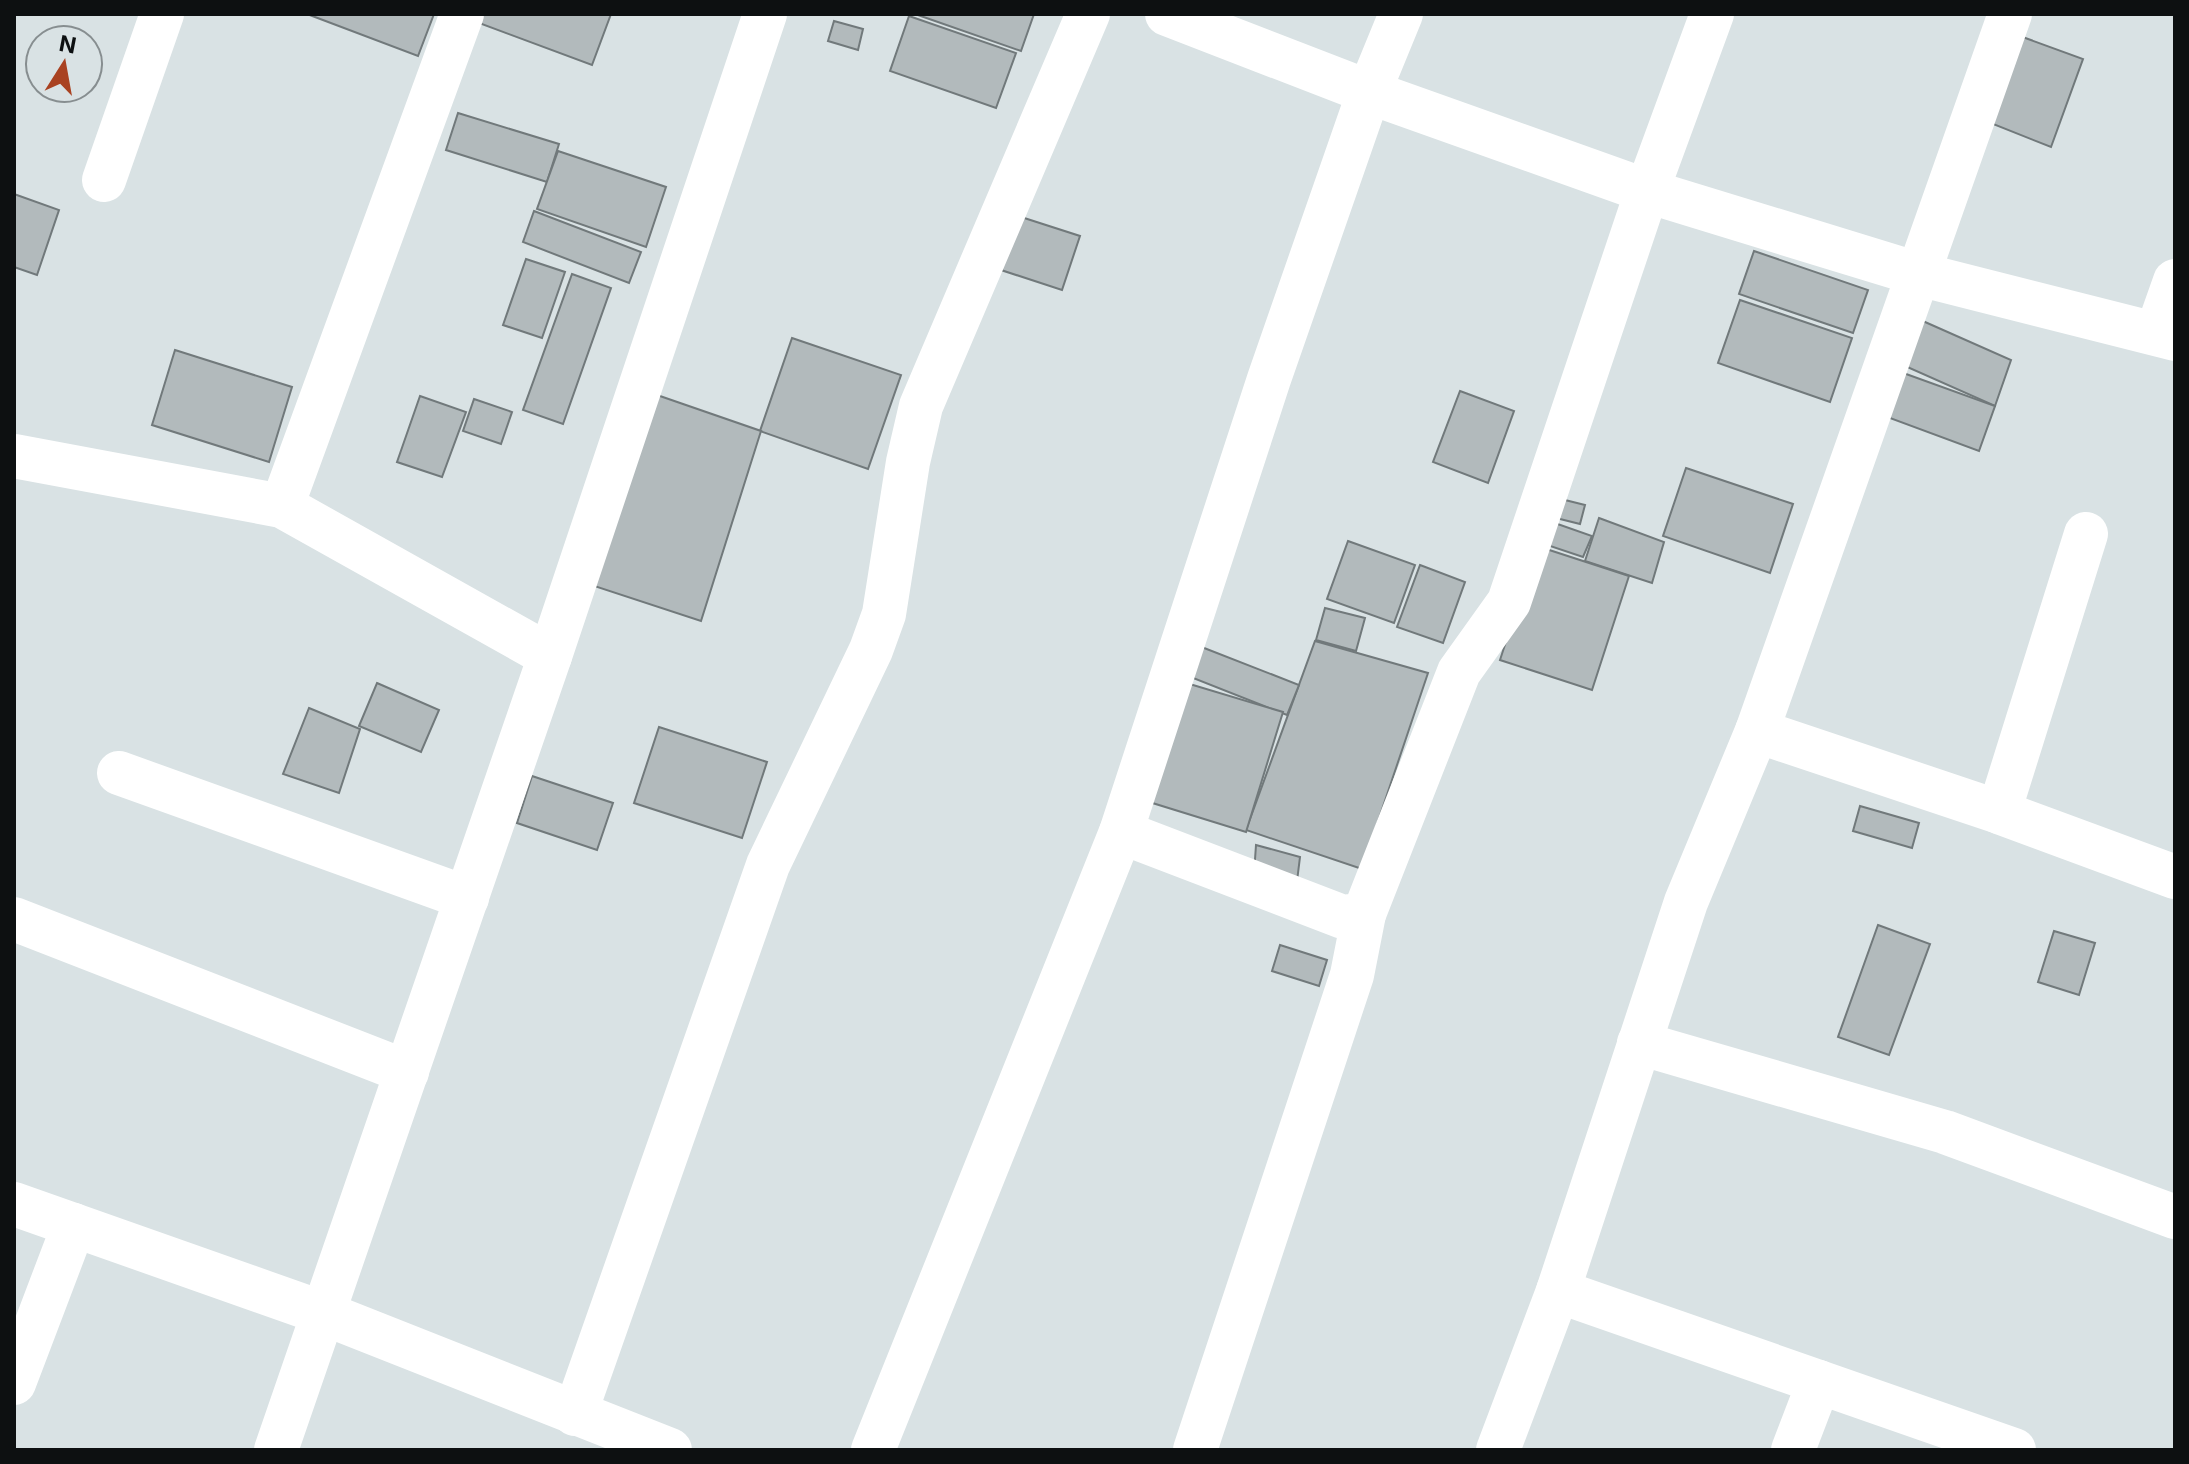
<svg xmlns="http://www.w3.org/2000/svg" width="2189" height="1464" font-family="Inter,sans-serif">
  <rect width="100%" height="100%" fill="#d9e2e4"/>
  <g fill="#b2babc" stroke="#71797b" stroke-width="2">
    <polygon points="307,14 434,14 418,56"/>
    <polygon points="483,14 611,14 592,65 479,23"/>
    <polygon points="915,14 1034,14 1021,51"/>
    <polygon points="909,16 1016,53 996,108 890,71"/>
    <polygon points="834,21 863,29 858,50 828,41"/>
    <polygon points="2017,35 2083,59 2051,147 1993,124"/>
    <polygon points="458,113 559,144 547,182 446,150"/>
    <polygon points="558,151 666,187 646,247 537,209"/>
    <polygon points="14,194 59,210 37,275 14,267"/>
    <polygon points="534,211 641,252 629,283 523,242"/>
    <polygon points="1018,216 1080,236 1062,290 1001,270"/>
    <polygon points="1754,251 1868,290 1853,333 1739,294"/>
    <polygon points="526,259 565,272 542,338 503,325"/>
    <polygon points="572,274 611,288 563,424 523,410"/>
    <polygon points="1740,300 1852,338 1830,402 1718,363"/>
    <polygon points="1916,318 2011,360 1995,406 1896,362"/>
    <polygon points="792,338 901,375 868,469 760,431"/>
    <polygon points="175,350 292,387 269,462 152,425"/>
    <polygon points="1895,370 1995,406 1979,451 1879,414"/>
    <polygon points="1460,391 1514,411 1488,483 1433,462"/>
    <polygon points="657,395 761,431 701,621 585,583"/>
    <polygon points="420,396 466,412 442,477 397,462"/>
    <polygon points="474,399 512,412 501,444 463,431"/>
    <polygon points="1686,468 1793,504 1770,573 1663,536"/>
    <polygon points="1557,498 1585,505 1580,524 1552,517"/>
    <polygon points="1599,518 1664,542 1652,583 1585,561"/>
    <polygon points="1549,521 1592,536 1583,557 1541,543"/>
    <polygon points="1348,541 1415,565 1394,623 1327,599"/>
    <polygon points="1537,546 1629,576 1592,690 1500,660"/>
    <polygon points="1420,565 1465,582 1443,643 1397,627"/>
    <polygon points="1325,608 1365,618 1356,651 1316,640"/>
    <polygon points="1315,641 1428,673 1362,869 1246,830"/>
    <polygon points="1199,646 1299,685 1287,715 1188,676"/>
    <polygon points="1183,682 1283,712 1246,832 1146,801"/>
    <polygon points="377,683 439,710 421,752 359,726"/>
    <polygon points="309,708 360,729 339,793 283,774"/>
    <polygon points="659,727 767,762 742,838 634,803"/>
    <polygon points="532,776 613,803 597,850 517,823"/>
    <polygon points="1860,806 1919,823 1912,848 1853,831"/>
    <polygon points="1256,845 1300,857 1297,881 1254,874"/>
    <polygon points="1878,925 1930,944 1889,1055 1838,1037"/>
    <polygon points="2054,931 2095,943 2079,995 2038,982"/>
    <polygon points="1280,945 1327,960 1319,986 1272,971"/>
  </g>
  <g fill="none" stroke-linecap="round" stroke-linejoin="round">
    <g stroke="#fff" stroke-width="44">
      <polyline points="1167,14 1369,92 1647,191 1918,274 2175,339"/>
      <polyline points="104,180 162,14"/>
      <polyline points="2157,332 2175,281"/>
      <polyline points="14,456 282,506 550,656"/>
      <polyline points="282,506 462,14"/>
      <polyline points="1757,731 1999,812 2175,877"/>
      <polyline points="119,773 467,898"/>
      <polyline points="1999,812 2086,534"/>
      <polyline points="1121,832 1343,917 1364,914 1459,672 1509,602 1647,191 1712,14"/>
      <polyline points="14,919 407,1072"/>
      <polyline points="1639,1043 1945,1132 2175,1217"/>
      <polyline points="14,1204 323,1313 670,1450"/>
      <polyline points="1558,1291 2014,1450"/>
      <polyline points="14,1383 74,1225"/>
      <polyline points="575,1414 768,865 871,650 884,614 908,462 921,406 1088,14"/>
      <polyline points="276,1450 550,656 765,14"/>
      <polyline points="873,1450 1121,832 1269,379 1369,92 1401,14"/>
      <polyline points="1195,1450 1352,975 1364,914"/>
      <polyline points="1498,1450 1558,1291 1686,902 1757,731 2010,14"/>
      <polyline points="1793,1450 1819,1382"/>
    </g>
  </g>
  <rect width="2189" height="1464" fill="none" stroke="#0d1011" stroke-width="32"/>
  <g transform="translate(64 64) rotate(11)"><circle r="38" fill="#d9e2e4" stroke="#878e90" stroke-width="2"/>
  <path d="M0-6L14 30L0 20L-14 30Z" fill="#a94221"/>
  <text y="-12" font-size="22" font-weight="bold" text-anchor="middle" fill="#0d1011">N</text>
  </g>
</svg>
